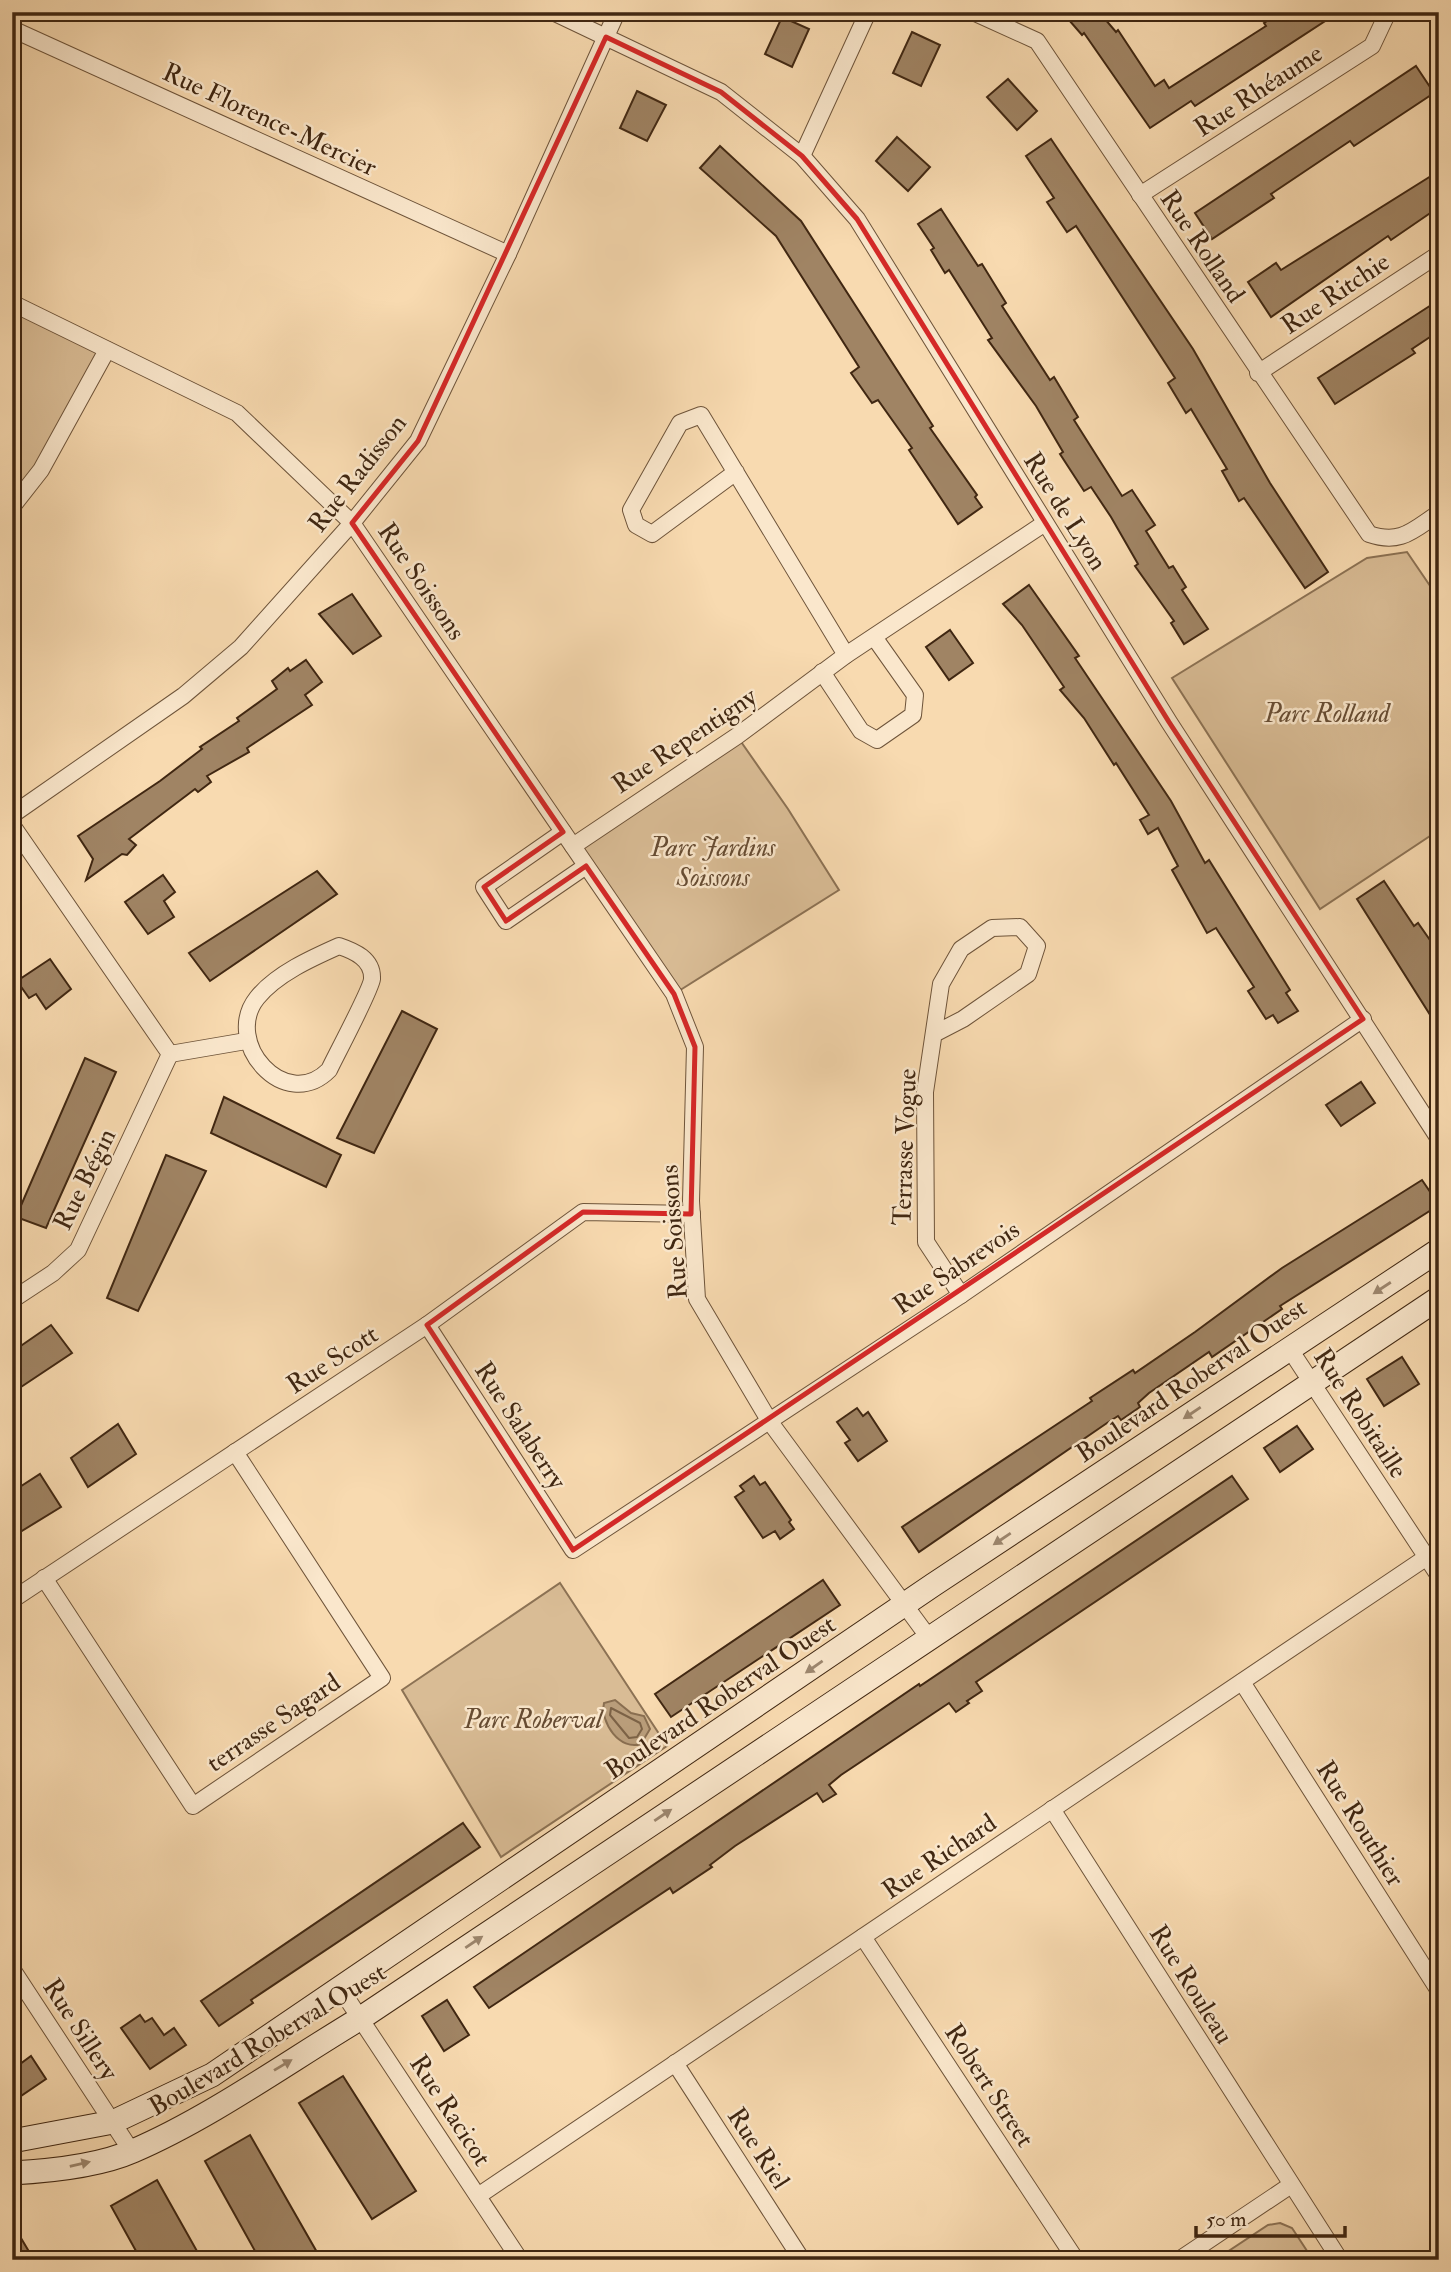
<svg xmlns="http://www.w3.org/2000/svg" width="1451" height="2272" font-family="'IM FELL Double Pica',serif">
  <rect width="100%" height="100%" fill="#f8dab0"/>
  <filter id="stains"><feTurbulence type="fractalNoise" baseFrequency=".00286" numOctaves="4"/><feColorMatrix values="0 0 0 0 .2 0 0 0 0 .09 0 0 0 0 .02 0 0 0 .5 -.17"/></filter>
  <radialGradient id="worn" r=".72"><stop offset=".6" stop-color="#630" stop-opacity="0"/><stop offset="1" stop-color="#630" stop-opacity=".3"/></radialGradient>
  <g fill="#d9bc95" stroke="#8c7254" stroke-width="2">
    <polygon points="12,303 107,350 12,507"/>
    <polygon points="1407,552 1439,599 1439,830 1320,909 1172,678 1367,558"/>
    <polygon points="737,736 788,809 839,890 674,994 573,846"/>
    <polygon points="560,1583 667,1746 501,1857 402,1690"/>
    <polygon points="1280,2223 1292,2228 1313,2260 1215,2260 1268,2225"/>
  </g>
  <path fill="#b99d7a" stroke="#896e50" stroke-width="2" d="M615,1700l16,13 13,3 6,13 -9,15c-21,7 -41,-21 -37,-41z"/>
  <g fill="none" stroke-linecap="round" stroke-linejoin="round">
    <polygon stroke="#7c6246" stroke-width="2" points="611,1708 640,1723 642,1729 637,1737 629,1738 610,1715"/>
  </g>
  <g fill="#a08464" stroke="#402712" stroke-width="2">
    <polygon points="1062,12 1099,12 1116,32 1118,30 1155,86 1164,80 1169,88 1266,26 1264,23 1281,12 1339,12 1195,106 1191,101 1150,128 1084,33 1082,35"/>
    <polygon points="782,17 809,29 792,67 765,54"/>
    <polygon points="912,32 940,45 921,86 893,73"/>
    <polygon points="1416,66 1434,93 1354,146 1350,141 1271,194 1274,198 1212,239 1195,213"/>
    <polygon points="1008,79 1037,111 1017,130 987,97"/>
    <polygon points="637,91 666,105 647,141 620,128"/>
    <polygon points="897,137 930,167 908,191 876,161"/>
    <polygon points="1051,139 1193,349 1270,483 1328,572 1305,588 1244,498 1239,501 1222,471 1227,469 1191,409 1186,413 1168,383 1175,378 1076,226 1067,232 1047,202 1054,198 1026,156"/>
    <polygon points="720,146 801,221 933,426 930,428 977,495 975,497 982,507 958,524 909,450 912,448 878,400 872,403 851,373 859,367 776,236 700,168"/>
    <polygon points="1439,171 1439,207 1391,240 1388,236 1271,317 1248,282 1276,263 1281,270"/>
    <polygon points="941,209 978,266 982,264 1006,303 1002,306 1050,380 1054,377 1078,417 1074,420 1122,496 1132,490 1155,525 1146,531 1169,568 1173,566 1186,587 1182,590 1208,629 1184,644 1171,623 1174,621 1135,566 1138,564 1111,517 1091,487 1084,491 1060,454 1063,452 1036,406 988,340 992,338 949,270 945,273 931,250 934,248 918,224"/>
    <polygon points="1439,300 1439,331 1412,349 1415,353 1335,404 1318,378"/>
    <polygon points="1029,585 1079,656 1075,658 1171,801 1205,863 1209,860 1290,990 1286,993 1298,1011 1278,1023 1273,1015 1266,1019 1248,991 1254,987 1216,928 1207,933 1172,870 1178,866 1158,828 1148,834 1140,820 1149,815 1116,763 1114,765 1084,718 1060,690 1064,687 1022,625 1003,604"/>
    <polygon points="352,594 381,636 353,654 319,614"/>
    <polygon points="950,630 973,663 949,680 926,647"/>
    <polygon points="306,660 322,682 305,695 312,705 247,748 249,752 207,776 211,782 198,792 195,789 129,839 136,845 127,855 122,854 86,880 93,859 78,836 160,781 202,749 200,747 239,721 237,718 277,689 272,681 288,668 290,671"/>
    <polygon points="317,871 337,894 210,981 189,953"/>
    <polygon points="163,875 175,892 164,901 174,917 148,934 125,902"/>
    <polygon points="1384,881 1414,926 1418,923 1439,953 1439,1029 1357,899"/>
    <polygon points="50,959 71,989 46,1009 36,994 29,998 17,981"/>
    <polygon points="402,1011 437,1029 374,1153 337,1138"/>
    <polygon points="85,1058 116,1072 46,1228 16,1217"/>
    <polygon points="1361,1082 1375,1103 1341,1126 1326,1105"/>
    <polygon points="224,1097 341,1155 326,1187 211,1133"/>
    <polygon points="166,1155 206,1171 138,1311 107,1298"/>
    <polygon points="1422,1180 1439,1205 1280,1306 1282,1309 1212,1357 1209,1352 1149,1393 1138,1403 1140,1407 1121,1420 1118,1416 1107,1423 919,1552 902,1527 1092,1401 1090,1398 1133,1370 1135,1373 1195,1332 1282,1268"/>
    <polygon points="51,1325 72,1353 12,1393 12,1352"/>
    <polygon points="1402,1357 1419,1384 1384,1406 1367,1379"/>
    <polygon points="857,1408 863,1416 868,1412 887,1441 858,1461 845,1443 850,1440 837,1422"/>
    <polygon points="118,1424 136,1454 88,1487 71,1458"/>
    <polygon points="1297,1426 1313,1449 1280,1472 1264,1448"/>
    <polygon points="40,1474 61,1507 12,1537 12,1492"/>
    <polygon points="754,1476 760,1485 765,1482 791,1520 789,1522 794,1529 780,1539 775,1531 763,1538 735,1497 744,1491 740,1486"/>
    <polygon points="1232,1476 1248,1499 976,1682 982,1691 967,1701 969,1703 956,1712 949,1703 841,1775 829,1785 836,1794 823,1802 817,1793 735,1846 710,1865 712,1867 673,1893 670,1888 489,2008 474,1987 919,1684 920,1686"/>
    <polygon points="823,1580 840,1605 671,1717 655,1694"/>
    <polygon points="463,1823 480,1847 251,2000 253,2003 219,2026 201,2001"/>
    <polygon points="447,2000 469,2035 444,2051 422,2016"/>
    <polygon points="140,2015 145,2022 152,2018 164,2035 174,2028 186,2045 150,2069 121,2028"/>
    <polygon points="31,2056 46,2079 12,2102 12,2070"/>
    <polygon points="343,2076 416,2191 372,2219 299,2103"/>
    <polygon points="250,2135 318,2254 308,2260 260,2260 205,2161"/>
    <polygon points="157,2180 202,2260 141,2260 111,2206"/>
    <polygon points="12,2223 34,2260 12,2260"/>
  </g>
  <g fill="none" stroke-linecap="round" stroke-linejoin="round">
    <g stroke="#6e543a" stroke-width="18">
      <g id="street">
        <polyline points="553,12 721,92 802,156 857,219 1169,722 1439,1139"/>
        <path d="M973,12l64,29 332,493c32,11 44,-4 70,-21"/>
        <polyline points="12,29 508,254"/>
        <polyline points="802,156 868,12"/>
        <polyline points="1140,195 1372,46 1388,12"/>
        <polyline points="12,303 237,413 352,523 674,994 695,1047 691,1201 697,1299 770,1422 929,1638"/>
        <polyline points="1258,373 1439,254"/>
        <polyline points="736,472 652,534 636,525 631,510 680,423 701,415 846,655"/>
        <polyline points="12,507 41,470 107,350"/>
        <polyline points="822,672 861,731 877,740 913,715 915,695 874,637"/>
        <polyline points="12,815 183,696 241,647 352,523 418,441 508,254 617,12"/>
        <polyline points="12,825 170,1054 78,1250 53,1273 12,1300"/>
        <polyline points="563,832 484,887 506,921 586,866"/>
        <polyline points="573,846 737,736 846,655 1045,523"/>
        <path d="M339,946c15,5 34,13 33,33 -1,11 -36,76 -43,91 -44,44 -107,-28 -72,-72 19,-24 55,-40 82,-52z"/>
        <polyline points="936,1033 963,1019 1028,974 1037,946 1020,927 992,928 961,949 941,984 925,1092 926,1242 961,1295"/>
        <polyline points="170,1054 246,1041"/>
        <polyline points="427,1325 573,1550 961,1295 1363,1019"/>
        <polyline points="1289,1348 1439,1576"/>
        <polyline points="44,1578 193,1806 382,1678 235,1452"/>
        <polyline points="12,1600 427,1325 583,1212 692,1214"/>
        <polyline points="1242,1682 1439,1991"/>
        <polyline points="1052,1809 1340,2260"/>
        <polyline points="863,1937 1076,2260"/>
        <polyline points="12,1969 132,2152"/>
        <polyline points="340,1988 520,2260"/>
        <polyline points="675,2063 802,2260"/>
        <polyline points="478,2196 1427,1557"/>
        <polyline points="1179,2260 1291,2185"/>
        <polyline points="1431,2260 1439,2255"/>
      </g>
    </g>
    <g stroke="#402712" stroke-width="25">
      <g id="secondary">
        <polyline points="12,2141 113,2122 212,2075 933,1585 1439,1250"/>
        <path d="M12,2173c37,-2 87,-7 121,-22 77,-33 156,-90 228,-133l1078,-720"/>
      </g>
    </g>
    <use href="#street" stroke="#fae7cc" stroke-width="16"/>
    <use href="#secondary" stroke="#fae7cc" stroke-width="23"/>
  </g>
  <defs><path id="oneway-solid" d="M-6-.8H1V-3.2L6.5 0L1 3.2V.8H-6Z" transform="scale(1.75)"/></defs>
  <g fill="#9d876f">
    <use href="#oneway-solid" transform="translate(1382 1288) rotate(147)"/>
    <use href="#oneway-solid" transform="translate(1192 1413) rotate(146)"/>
    <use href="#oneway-solid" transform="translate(1002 1539) rotate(146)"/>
    <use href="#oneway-solid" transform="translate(814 1667) rotate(145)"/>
    <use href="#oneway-solid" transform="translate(663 1815) rotate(-34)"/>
    <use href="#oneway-solid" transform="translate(474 1942) rotate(-34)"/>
    <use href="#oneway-solid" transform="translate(283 2065) rotate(-31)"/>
    <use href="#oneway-solid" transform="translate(80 2164) rotate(-13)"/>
  </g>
  <path fill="none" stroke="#d62828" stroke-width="5" stroke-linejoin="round" d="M606,37l115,55 81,64 55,63 312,503 194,297 -790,531 -146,-225 156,-113 108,2 4,-167 -21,-53 -88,-128 -80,55 -22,-34 79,-55 -211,-309 66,-82z"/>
  <g text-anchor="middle" stroke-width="5" stroke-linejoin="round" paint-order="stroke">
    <g font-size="26" fill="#402712" stroke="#fae7cc">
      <text transform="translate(1258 90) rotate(-33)" y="9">Rue Rhéaume</text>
      <text transform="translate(270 119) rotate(25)" y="9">Rue Florence-Mercier</text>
      <text transform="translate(1203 246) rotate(56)" y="9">Rue Rolland</text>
      <text transform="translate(1335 293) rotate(-34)" y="9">Rue Ritchie</text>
      <text transform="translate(357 473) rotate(-52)" y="9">Rue Radisson</text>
      <text transform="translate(1066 511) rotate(58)" y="9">Rue de Lyon</text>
      <text transform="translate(422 581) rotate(56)" y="9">Rue Soissons</text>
      <text transform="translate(684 740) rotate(-34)" y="9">Rue Repentigny</text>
      <text transform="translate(904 1147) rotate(-88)" y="9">Terrasse Vogue</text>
      <text transform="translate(84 1179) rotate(-64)" y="9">Rue Bégin</text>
      <text transform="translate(673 1232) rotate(-94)" y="9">Rue Soissons</text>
      <text transform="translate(956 1267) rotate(-34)" y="9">Rue Sabrevois</text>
      <text transform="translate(332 1359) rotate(-33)" y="9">Rue Scott</text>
      <text transform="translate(1191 1380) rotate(-34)" y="9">Boulevard Roberval Ouest</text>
      <text transform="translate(1361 1413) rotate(57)" y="9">Rue Robitaille</text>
      <text transform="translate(521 1425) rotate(57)" y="9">Rue Salaberry</text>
      <text transform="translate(720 1697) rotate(-34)" y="9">Boulevard Roberval Ouest</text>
      <text transform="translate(273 1722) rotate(-34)" y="9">terrasse Sagard</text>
      <text transform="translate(1361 1823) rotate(58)" y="9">Rue Routhier</text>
      <text transform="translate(939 1856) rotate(-34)" y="9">Rue Richard</text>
      <text transform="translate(1192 1984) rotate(58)" y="9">Rue Rouleau</text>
      <text transform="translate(81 2029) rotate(57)" y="9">Rue Sillery</text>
      <text transform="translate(267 2039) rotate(-31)" y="9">Boulevard Roberval Ouest</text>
      <text transform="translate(990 2085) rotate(57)" y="9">Robert Street</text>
      <text transform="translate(451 2110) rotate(57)" y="9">Rue Racicot</text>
      <text transform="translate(759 2148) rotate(57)" y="9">Rue Riel</text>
    </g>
    <g font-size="26" font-style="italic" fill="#664c33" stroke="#fae7cc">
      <text x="1327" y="722">Parc Rolland</text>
      <text x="713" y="856">Parc Jardins<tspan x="713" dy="30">Soissons</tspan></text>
      <text x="533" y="1728">Parc Roberval</text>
    </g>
  </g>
  <rect width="1451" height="2272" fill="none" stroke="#f8dab0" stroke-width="42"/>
  <rect x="14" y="14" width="1423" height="2244" fill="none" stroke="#402712" stroke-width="3.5"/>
  <rect x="21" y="21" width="1409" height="2230" fill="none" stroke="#402712" stroke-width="2"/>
  <path d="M1196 2226v10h149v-10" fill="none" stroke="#402712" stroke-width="3.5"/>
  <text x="1206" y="2226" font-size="21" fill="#402712" stroke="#fae7cc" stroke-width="5" paint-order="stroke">50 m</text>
  <rect width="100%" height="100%" filter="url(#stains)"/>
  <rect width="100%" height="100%" fill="url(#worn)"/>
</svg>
